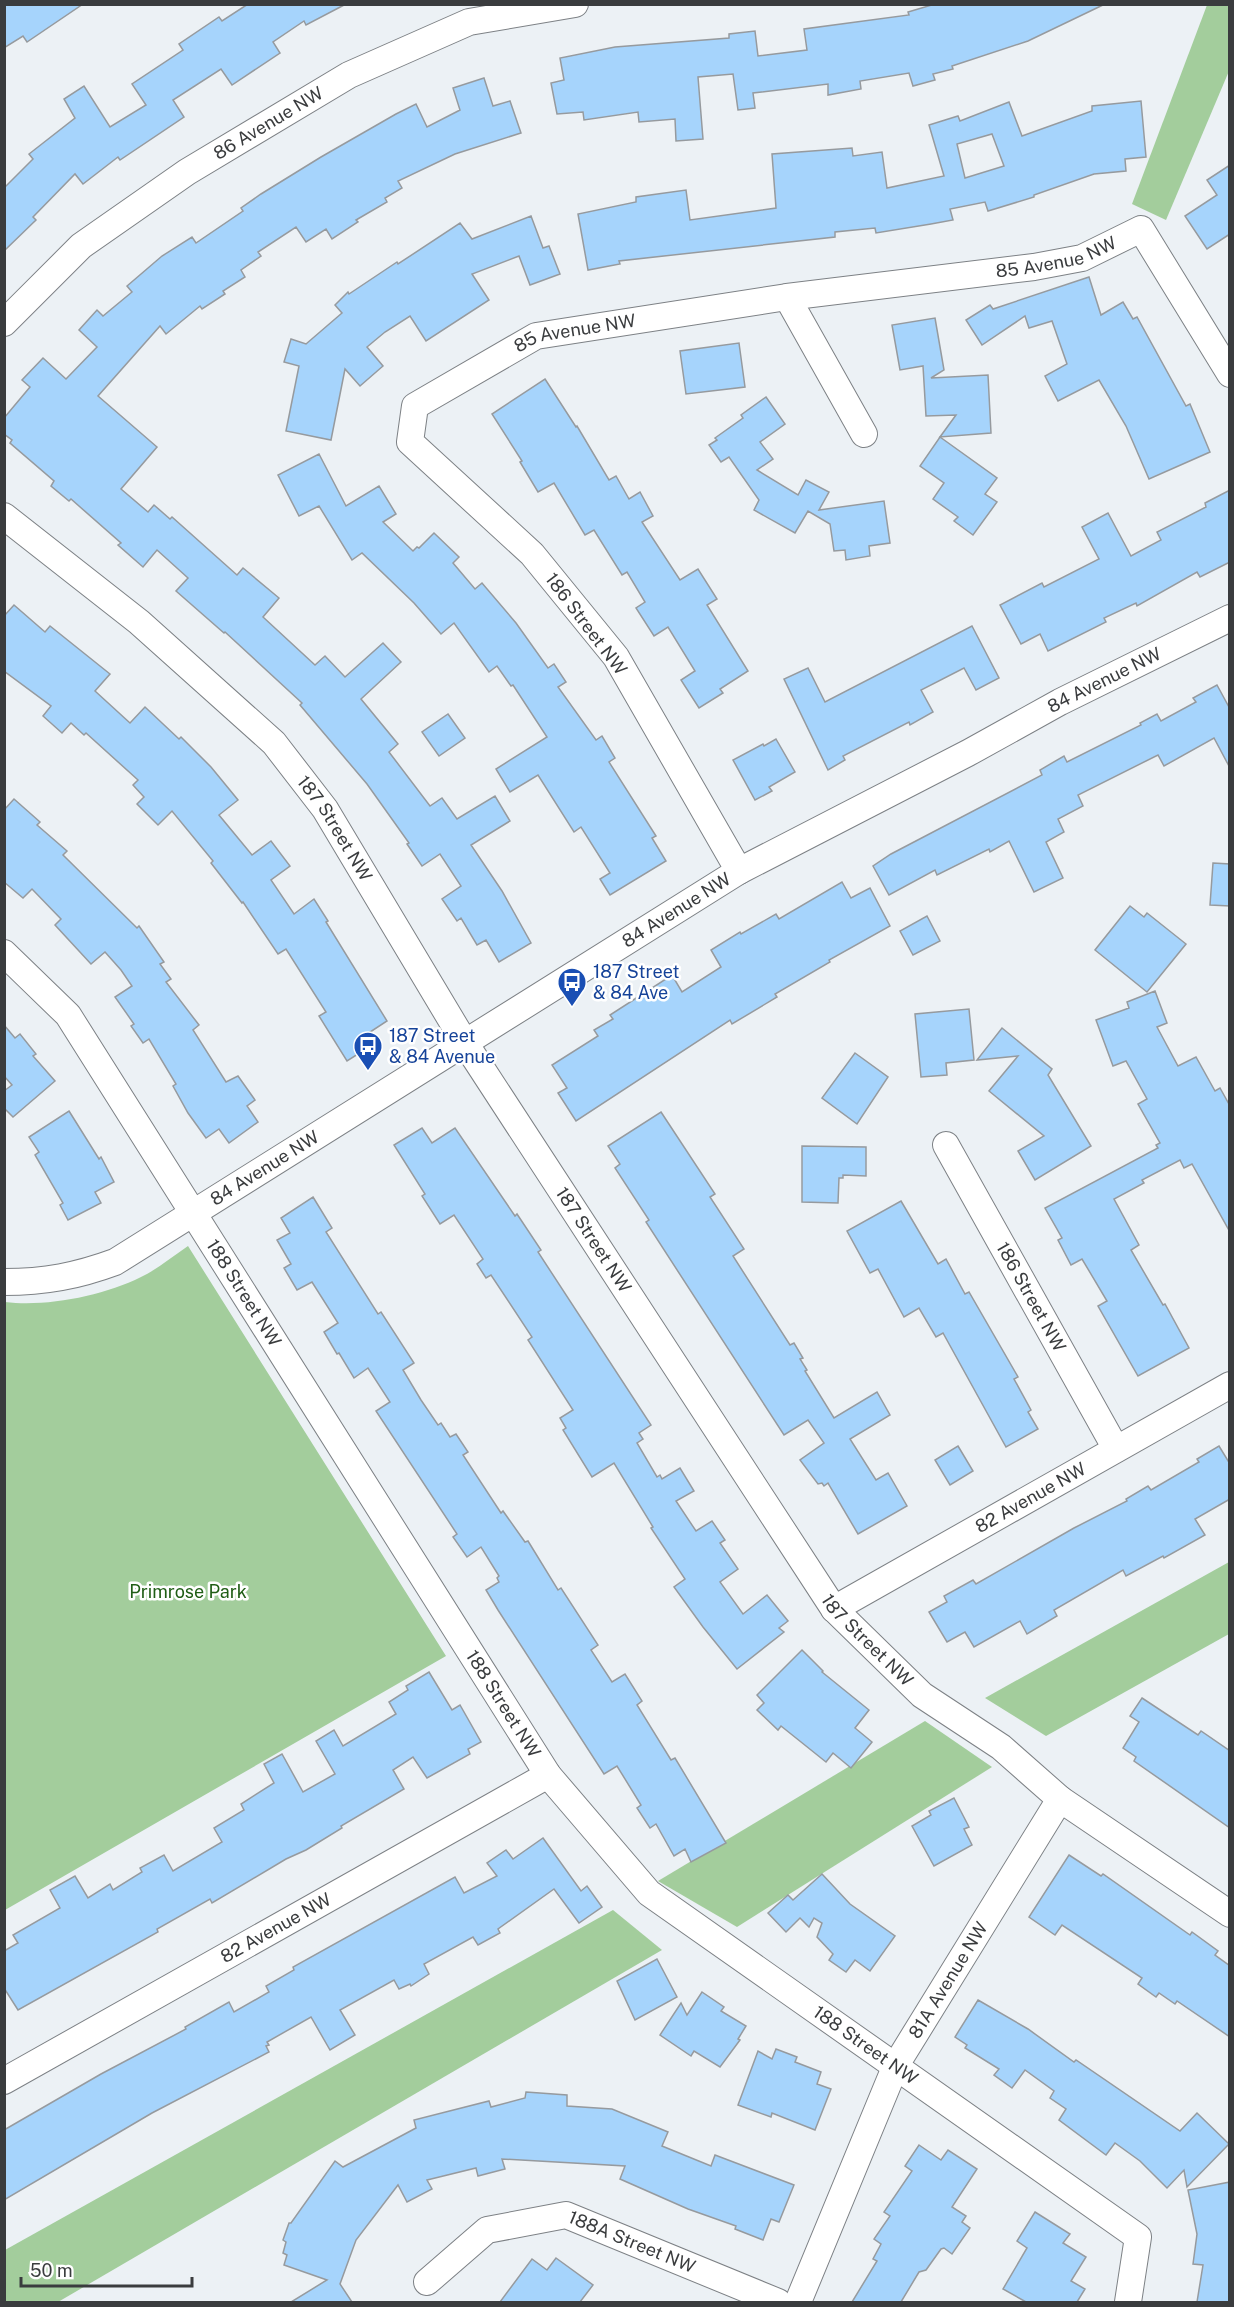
<svg xmlns="http://www.w3.org/2000/svg" width="1234" height="2307" font-family="'Public Sans',sans-serif">
  <rect width="100%" height="100%" fill="#ecf1f5"/>
  <g fill="#a3cd9c">
    <polygon points="1207,5 1229,5 1229,71 1166,220 1132,204"/>
    <path d="M188,1246l258,410 -441,254v-608c42,5 98,-6 136,-25 17,-8 32,-21 47,-31z"/>
    <polygon points="1229,1562 1229,1634 1046,1736 985,1698"/>
    <polygon points="925,1721 992,1767 737,1927 658,1881"/>
    <polygon points="613,1910 662,1950 58,2302 5,2302 5,2250"/>
  </g>
  <g fill="#a6d4fc" stroke="#969a9e" stroke-width="1.5" fill-rule="evenodd">
    <polygon points="4,4 83,4 27,42 23,36 4,48"/>
    <polygon points="248,4 346,4 306,25 304,21 273,42 280,53 232,85 221,69 173,100 184,117 120,160 118,157 83,184 75,174 33,217 36,220 4,251 4,188 33,159 29,154 75,118 64,99 84,86 110,127 146,105 132,84 183,50 179,44 219,17 222,21"/>
    <polygon points="935,4 1105,4 1028,41 952,66 953,69 933,74 935,80 913,86 909,73 860,81 861,89 828,95 828,84 753,93 755,108 738,110 733,74 698,77 703,139 676,141 675,119 639,122 638,112 584,120 583,112 557,114 551,83 564,80 560,58 615,47 729,38 729,34 755,31 758,56 807,50 804,29 909,15 908,12"/>
    <polygon points="484,78 493,106 510,101 521,133 455,154 398,181 402,188 385,198 387,202 356,220 358,222 332,239 326,229 306,242 296,227 258,252 261,256 241,270 245,277 223,291 225,294 202,309 200,306 166,334 160,326 98,396 157,447 121,489 148,512 154,505 170,519 172,517 237,575 243,568 279,598 263,617 315,665 325,656 345,677 383,643 401,662 361,699 398,744 389,752 430,806 442,798 457,819 495,796 510,821 471,845 502,891 531,943 499,962 486,940 477,945 461,918 457,921 442,899 461,886 440,854 422,866 407,844 409,843 367,784 300,705 302,703 225,632 224,633 176,591 188,578 157,550 143,567 118,545 121,543 71,499 69,501 51,486 54,481 10,443 12,440 4,434 4,418 30,387 22,380 43,358 66,379 97,347 79,330 97,310 103,316 132,292 127,286 162,256 192,237 196,243 243,211 241,208 261,194 321,157 396,114 416,104 427,127 460,110 453,88"/>
    <path d="M1141,101l5,56 -21,2 1,12 -32,3 -60,21v2l-46,14 -3,-9 -35,7 3,11 -22,4 -55,9 -1,-5 -40,4v5l-216,24 1,3 -32,6 -10,-56 58,-12v-5l50,-7 4,30 86,-12 -4,-54 80,-6 1,8 29,-4 5,36 57,-12 -15,-51 29,-9 2,5 49,-19 13,34 70,-25v-5zM992,134l12,32 -39,12 -8,-34z"/>
    <polygon points="1230,165 1230,234 1207,249 1185,216 1217,195 1207,180"/>
    <polygon points="531,216 543,248 549,246 560,274 530,285 519,256 472,274 489,300 426,341 410,316 385,332 367,347 383,366 360,386 345,369 331,440 286,431 299,366 284,362 291,339 306,344 342,313 335,305 348,292 349,294 397,262 398,264 460,223 472,239"/>
    <polygon points="1089,277 1101,315 1123,302 1133,319 1137,317 1186,406 1190,404 1210,452 1149,479 1126,426 1099,380 1058,401 1045,376 1067,364 1052,321 1029,328 1025,316 982,345 966,320 990,305 993,309"/>
    <polygon points="935,318 944,370 931,378 988,375 991,433 940,437 956,415 926,416 923,366 900,370 892,325"/>
    <polygon points="739,343 745,387 686,394 680,351"/>
    <polygon points="545,379 576,427 577,426 609,480 616,476 629,499 640,492 653,516 642,522 680,580 698,569 717,599 707,605 748,671 720,689 723,693 699,708 681,680 695,671 668,627 654,636 636,608 645,602 627,572 622,575 594,530 585,535 554,483 538,492 520,462 522,461 492,414"/>
    <polygon points="766,397 785,424 760,442 773,459 757,470 798,495 806,480 829,492 819,510 884,501 890,543 869,546 870,556 846,560 845,550 834,551 830,524 808,511 795,533 754,510 759,500 729,457 721,462 709,445 717,440 715,438 743,418 741,415"/>
    <polygon points="940,437 997,478 985,494 997,502 973,535 954,521 958,517 933,499 944,483 920,466"/>
    <polygon points="319,454 346,506 379,486 396,514 383,522 413,551 417,547 419,548 434,533 459,557 453,563 475,589 482,583 516,623 548,668 554,664 566,682 558,687 596,740 602,736 615,758 609,762 656,836 652,838 666,861 610,895 600,879 610,873 581,827 574,832 538,775 510,792 496,769 547,737 513,685 511,686 497,666 489,672 454,623 441,634 414,603 362,553 352,560 319,506 299,516 278,475"/>
    <polygon points="1230,490 1230,562 1200,577 1197,572 1137,606 1136,603 1104,618 1106,622 1048,651 1040,634 1021,644 1000,605 1042,583 1044,587 1099,559 1082,527 1108,513 1131,556 1161,540 1157,532 1206,507 1205,503"/>
    <polygon points="14,605 45,632 50,626 110,674 95,691 130,723 145,707 179,739 181,737 211,767 238,800 219,815 252,855 271,841 290,866 271,880 294,914 314,899 328,921 326,922 387,1021 367,1034 374,1044 347,1061 319,1016 326,1012 286,949 278,954 243,902 242,903 211,863 213,861 172,811 158,825 137,804 144,797 133,785 138,780 86,733 84,735 71,723 62,733 43,716 51,706 4,671 4,616"/>
    <polygon points="972,626 999,678 976,690 964,668 921,690 933,712 910,725 909,722 843,756 845,760 828,770 784,679 808,668 825,702"/>
    <polygon points="1217,685 1230,709 1230,768 1214,738 1164,766 1158,755 1078,795 1083,806 1058,819 1064,832 1046,842 1063,878 1034,892 1009,841 990,852 989,849 937,875 935,870 889,895 873,866 891,854 1042,775 1040,770 1064,756 1067,762 1141,725 1140,723 1157,714 1161,721 1196,702 1193,698"/>
    <polygon points="448,714 465,738 439,756 422,732"/>
    <polygon points="776,739 795,772 769,787 772,791 755,800 733,760 763,744 764,746"/>
    <polygon points="14,799 40,822 37,825 67,851 63,855 137,928 139,926 164,962 160,964 171,979 166,982 199,1025 193,1030 226,1082 238,1076 255,1100 247,1106 258,1122 229,1143 219,1129 206,1138 188,1113 173,1086 176,1084 149,1039 143,1043 131,1026 134,1024 115,997 132,986 121,970 105,952 91,964 55,925 61,919 32,889 23,898 4,882 4,810"/>
    <polygon points="1213,863 1230,864 1230,906 1210,905"/>
    <polygon points="842,882 851,898 870,888 890,926 829,960 830,962 775,994 777,997 732,1024 730,1020 576,1121 558,1093 567,1088 552,1065 598,1036 594,1030 613,1019 610,1015 672,975 682,992 721,967 711,950 740,932 741,934 776,914 779,919"/>
    <polygon points="1130,906 1144,917 1147,913 1186,944 1147,992 1095,950"/>
    <polygon points="927,916 940,941 913,955 900,931"/>
    <polygon points="1155,991 1167,1023 1157,1027 1178,1066 1196,1057 1215,1091 1220,1088 1230,1106 1230,1232 1192,1164 1184,1168 1180,1160 1142,1180 1144,1183 1114,1199 1139,1245 1131,1250 1163,1305 1165,1304 1189,1348 1138,1376 1098,1306 1107,1301 1082,1259 1071,1265 1058,1240 1062,1238 1045,1208 1158,1148 1156,1145 1160,1143 1138,1104 1147,1099 1126,1061 1113,1066 1096,1020 1129,1008 1127,1002"/>
    <polygon points="969,1009 974,1060 946,1063 947,1075 921,1077 915,1014"/>
    <polygon points="4,1025 15,1038 20,1034 36,1054 33,1056 55,1081 13,1117 4,1108 4,1091 12,1085 4,1076"/>
    <polygon points="1002,1028 1052,1069 1048,1075 1091,1146 1035,1180 1018,1151 1044,1136 989,1091 1018,1056 977,1060"/>
    <polygon points="855,1053 888,1077 857,1124 822,1098"/>
    <polygon points="69,1111 99,1159 101,1157 114,1182 95,1192 101,1203 68,1220 60,1205 63,1203 35,1155 39,1152 29,1137"/>
    <polygon points="661,1112 715,1194 710,1197 744,1249 733,1256 790,1345 794,1343 803,1358 800,1359 807,1370 805,1371 834,1418 877,1392 890,1415 850,1439 876,1480 888,1473 907,1506 858,1534 828,1483 824,1486 822,1483 818,1484 800,1460 824,1443 808,1420 784,1435 646,1222 649,1220 615,1168 620,1164 608,1146"/>
    <polygon points="422,1128 432,1143 455,1128 515,1216 517,1214 541,1250 538,1252 651,1425 639,1433 643,1439 637,1443 657,1477 660,1475 662,1479 680,1468 694,1491 676,1501 696,1531 712,1521 725,1540 720,1543 738,1569 720,1582 743,1614 767,1595 788,1621 779,1628 784,1632 737,1669 703,1627 674,1587 685,1579 651,1528 653,1527 614,1463 592,1477 563,1430 566,1428 560,1418 573,1410 528,1340 532,1337 491,1275 486,1278 477,1264 483,1259 454,1215 440,1224 422,1196 425,1194 394,1145"/>
    <polygon points="802,1146 866,1147 866,1176 843,1175 843,1178 839,1178 838,1203 802,1202"/>
    <polygon points="313,1197 332,1228 326,1232 378,1314 381,1312 414,1363 403,1370 421,1400 438,1425 441,1423 450,1437 456,1434 468,1452 463,1455 501,1513 503,1511 525,1542 528,1541 558,1590 561,1588 598,1645 591,1650 612,1682 625,1674 642,1701 637,1705 671,1760 675,1758 726,1843 691,1862 685,1849 674,1856 656,1824 650,1828 637,1808 641,1805 617,1766 604,1774 498,1610 486,1590 499,1582 497,1578 499,1576 481,1547 467,1557 453,1537 457,1534 376,1411 390,1402 368,1368 354,1378 339,1353 337,1354 324,1332 338,1323 312,1282 297,1290 284,1268 291,1264 277,1240 290,1233 281,1218"/>
    <polygon points="901,1201 938,1264 946,1259 965,1294 969,1292 1018,1377 1014,1379 1031,1410 1028,1412 1038,1429 1006,1447 943,1333 936,1337 919,1308 904,1317 878,1269 870,1273 847,1231"/>
    <polygon points="958,1446 973,1471 950,1485 935,1460"/>
    <polygon points="1219,1446 1230,1464 1230,1499 1195,1519 1205,1535 1164,1558 1163,1556 1126,1576 1123,1570 1054,1610 1057,1616 1027,1634 1020,1621 974,1647 965,1632 947,1642 929,1612 947,1602 944,1596 973,1580 976,1584 1074,1528 1127,1501 1126,1499 1148,1486 1151,1490 1199,1462 1197,1459"/>
    <polygon points="802,1650 823,1671 822,1672 869,1710 855,1728 872,1742 851,1768 833,1753 826,1762 781,1726 778,1730 757,1710 764,1703 757,1695"/>
    <polygon points="429,1672 452,1710 460,1705 481,1742 468,1749 470,1754 427,1778 413,1757 393,1770 404,1789 341,1826 342,1828 306,1850 286,1859 212,1903 210,1899 157,1929 158,1932 18,2010 4,1988 4,1951 18,1943 13,1935 60,1908 50,1890 75,1876 88,1898 110,1884 113,1890 142,1872 140,1868 164,1855 173,1871 222,1842 214,1828 244,1810 241,1804 274,1783 264,1764 282,1754 303,1792 335,1774 316,1741 334,1730 343,1746 396,1714 389,1702 408,1690 406,1686"/>
    <polygon points="1142,1698 1198,1735 1201,1731 1230,1751 1230,1828 1134,1761 1136,1757 1123,1748 1139,1722 1130,1716"/>
    <polygon points="954,1798 969,1827 964,1829 972,1845 934,1866 912,1826 931,1815 929,1811"/>
    <polygon points="543,1838 581,1891 587,1886 602,1907 579,1923 554,1889 498,1929 500,1933 478,1945 473,1937 424,1964 429,1974 411,1986 410,1984 399,1989 394,1980 340,2010 355,2035 330,2050 311,2017 267,2042 269,2045 266,2046 269,2052 152,2113 4,2200 4,2130 101,2074 186,2029 185,2027 229,2002 234,2012 269,1992 266,1986 294,1970 293,1967 455,1877 464,1893 497,1876 487,1863 506,1850 513,1859"/>
    <polygon points="1069,1855 1101,1876 1103,1874 1190,1935 1192,1932 1218,1951 1215,1955 1230,1966 1230,2037 1177,2001 1175,2004 1159,1993 1156,1997 1138,1984 1142,1978 1062,1925 1055,1935 1029,1917"/>
    <polygon points="822,1874 850,1904 895,1936 870,1971 855,1960 846,1972 829,1960 833,1954 817,1937 822,1923 814,1918 809,1927 800,1918 786,1932 768,1913 788,1895 793,1900"/>
    <polygon points="657,1959 677,1997 635,2020 617,1981"/>
    <polygon points="702,1992 724,2007 721,2011 746,2026 738,2039 740,2040 720,2067 694,2051 691,2056 660,2035 681,2003 687,2015"/>
    <polygon points="978,2000 1028,2029 1074,2062 1076,2060 1180,2131 1197,2113 1229,2144 1187,2187 1184,2170 1167,2188 1140,2161 1115,2143 1106,2155 1059,2120 1066,2109 1050,2098 1054,2091 1025,2070 1012,2088 994,2075 999,2069 965,2048 967,2045 955,2037"/>
    <polygon points="776,2049 797,2057 795,2062 821,2072 817,2084 831,2089 815,2130 772,2113 771,2117 738,2105 758,2051 772,2059"/>
    <polygon points="526,2092 567,2095 567,2106 612,2109 668,2132 662,2146 711,2166 715,2155 794,2185 779,2222 771,2219 763,2240 735,2229 736,2226 688,2209 620,2179 625,2166 502,2159 505,2169 478,2176 476,2168 427,2180 432,2189 407,2202 398,2185 356,2240 340,2284 352,2302 291,2302 327,2280 284,2265 287,2255 283,2253 286,2242 283,2240 289,2223 291,2223 335,2161 343,2167 416,2128 414,2120 489,2101 491,2107 525,2098"/>
    <polygon points="919,2145 941,2160 948,2150 977,2169 952,2207 966,2216 962,2222 970,2228 952,2254 944,2248 941,2249 926,2270 919,2272 901,2302 852,2302 877,2261 873,2259 881,2244 874,2239 890,2216 884,2212 912,2171 905,2166"/>
    <polygon points="1230,2182 1230,2302 1197,2302 1203,2265 1193,2264 1197,2234 1188,2190"/>
    <polygon points="1035,2212 1070,2234 1063,2243 1086,2257 1071,2281 1085,2289 1077,2302 1026,2302 1003,2289 1027,2248 1017,2241"/>
    <polygon points="556,2258 593,2285 580,2302 500,2302 532,2259 547,2270"/>
  </g>
  <g fill="none" stroke-linecap="round" stroke-linejoin="round">
    <g stroke="#7d8185" stroke-width="28">
      <g id="minor">
        <polyline points="787,297 864,434"/>
        <path id="s1" d="M4,323l77,-77 106,-74 162,-97 120,-53 106,-18"/>
        <path id="s2" d="M4,516l135,106 135,121 51,66 140,234 369,566 88,86 79,52 59,52 170,115"/>
        <path id="s3" d="M739,871l-123,-214 -84,-103 -122,-112 5,-36 121,-70 251,-39 247,-30 48,-9 59,-29 89,145"/>
        <path id="s4" d="M4,953l64,62 480,760 101,118 489,344 -10,65"/>
        <path id="s5" d="M946,1145l170,304"/>
        <path id="s6" d="M4,1282c41,0 73,-6 111,-20l624,-391 229,-118 92,-51 170,-84"/>
        <path id="s7" d="M834,1609l396,-224"/>
        <path id="s8" d="M4,2081l544,-306"/>
        <path id="s9" d="M427,2282l60,-52 79,-15 212,87"/>
        <path id="s10" d="M798,2302l98,-237 164,-266"/>
      </g>
    </g>
    <use href="#minor" stroke="#fff" stroke-width="26"/>
  </g>
  <defs>
    <g id="bus-pin" transform="scale(1.5)"><path d="M0 17L-7.5 6A9.5 9.5 0 1 1 7.5 6Z" fill="#1a4fb4" stroke="#fff"/><path d="M-5-6H5V4H4V6H2V4H-2V6H-4V4H-5ZM-3.5-4V0h7V-4ZM-3.5 1.2v1.5H-2V1.2ZM2 1.2v1.5H3.5V1.2Z" fill="#fff"/></g>
  </defs>
  <g fill-rule="evenodd">
    <use href="#bus-pin" x="572" y="982"/>
    <use href="#bus-pin" x="368" y="1046"/>
  </g>
  <g text-anchor="middle" stroke-width="5" stroke-linejoin="round" paint-order="stroke">
    <g font-size="18" fill="#3a3c3e" stroke="#fff">
      <text dy="6" stroke="none"><textPath href="#s1" startOffset="333">86 Avenue NW</textPath></text>
      <text dy="6" stroke="none"><textPath href="#s3" startOffset="1248">85 Avenue NW</textPath></text>
      <text dy="6" stroke="none"><textPath href="#s3" startOffset="760">85 Avenue NW</textPath></text>
      <text transform="translate(586 624) rotate(53)" y="6">186 Street NW</text>
      <text dy="6" stroke="none"><textPath href="#s6" startOffset="1262">84 Avenue NW</textPath></text>
      <text dy="6" stroke="none"><textPath href="#s2" startOffset="458">187 Street NW</textPath></text>
      <text dy="6" stroke="none"><textPath href="#s6" startOffset="776">84 Avenue NW</textPath></text>
      <text dy="6" stroke="none"><textPath href="#s6" startOffset="290">84 Avenue NW</textPath></text>
      <text dy="6" stroke="none"><textPath href="#s2" startOffset="944">187 Street NW</textPath></text>
      <text dy="6" stroke="none"><textPath href="#s4" startOffset="418">188 Street NW</textPath></text>
      <text dy="6" stroke="none"><textPath href="#s5" startOffset="174">186 Street NW</textPath></text>
      <text dy="6" stroke="none"><textPath href="#s7" startOffset="226">82 Avenue NW</textPath></text>
      <text dy="6" stroke="none"><textPath href="#s2" startOffset="1430">187 Street NW</textPath></text>
      <text dy="6" stroke="none"><textPath href="#s4" startOffset="904">188 Street NW</textPath></text>
      <text dy="6" stroke="none"><textPath href="#s8" startOffset="312">82 Avenue NW</textPath></text>
      <text dy="6" stroke="none"><textPath href="#s10" startOffset="356">81A Avenue NW</textPath></text>
      <text dy="6" stroke="none"><textPath href="#s4" startOffset="1408">188 Street NW</textPath></text>
      <text dy="6" stroke="none"><textPath href="#s9" startOffset="231">188A Street NW</textPath></text>
    </g>
    <g font-size="18" fill="#164399" stroke="#fff" text-anchor="start">
      <text x="593" y="978">187 Street<tspan x="593" dy="21">&amp; 84 Ave</tspan></text>
      <text x="389" y="1042">187 Street<tspan x="389" dy="21">&amp; 84 Avenue</tspan></text>
    </g>
    <g font-size="18" fill="#205e16" stroke="#fff">
      <text x="188" y="1598">Primrose Park</text>
    </g>
  </g>
  <rect width="1234" height="2307" fill="none" stroke="#3a3c3e" stroke-width="12"/>
  <path d="M21 2277v9h171v-9" fill="none" stroke="#3a3c3e" stroke-width="3"/>
  <text x="30" y="2277" font-size="18" fill="#3a3c3e" stroke="#ffffff" stroke-width="4.5" paint-order="stroke">50 m</text>
</svg>
